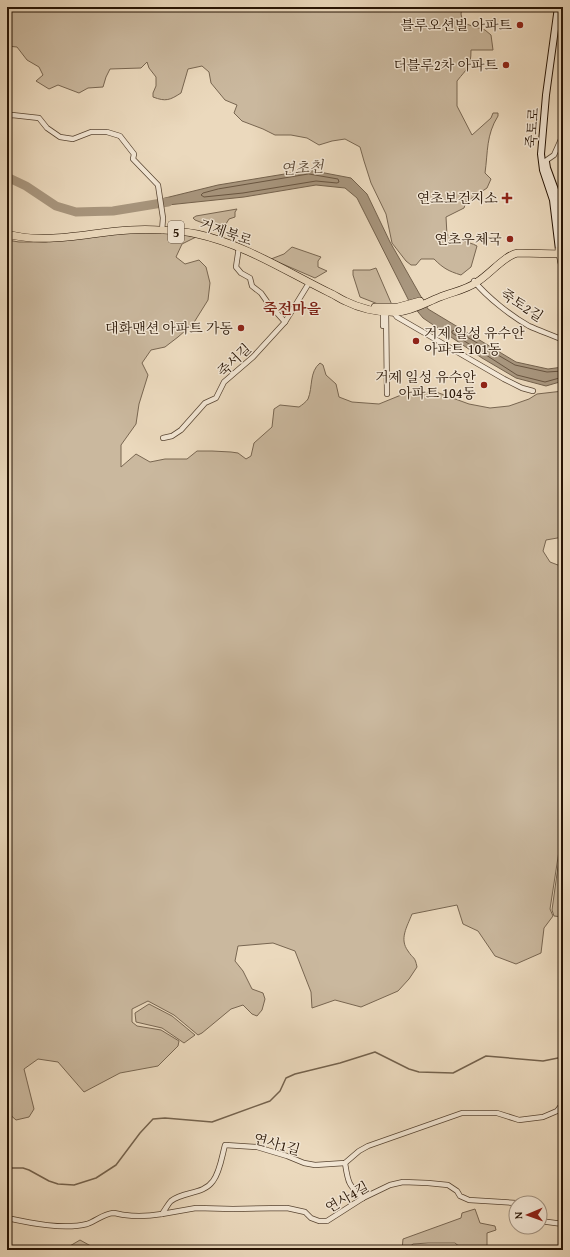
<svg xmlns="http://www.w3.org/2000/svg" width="570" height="1257" font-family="'Gentium Book Plus','Noto Serif KR',serif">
  <rect width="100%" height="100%" fill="#ebd9bd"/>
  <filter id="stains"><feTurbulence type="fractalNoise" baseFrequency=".005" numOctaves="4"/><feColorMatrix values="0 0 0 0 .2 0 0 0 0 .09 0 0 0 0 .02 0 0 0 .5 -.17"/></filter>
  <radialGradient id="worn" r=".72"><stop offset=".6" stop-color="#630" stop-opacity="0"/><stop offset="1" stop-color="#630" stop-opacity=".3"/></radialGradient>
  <g fill="#cab89e" stroke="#786651">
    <path d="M7,7h455l-1,7 2,9 22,7 6,5 2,15h-22c0,18 -4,18 -14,31v25l15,29 19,-17 2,-5h5v3c-12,19 -10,36 -13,57l6,6 -4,9 -21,14 -2,6 -18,9 1,18c8,1 10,2 17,6 4,2 8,2 13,5l-6,21 -10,8c-13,-4 -18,-7 -27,-16h-13l-5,6h-5l-5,-4 -14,-18 -6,-29 -15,-31 -7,-22 -4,-14 -15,-8 -13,2 -13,4 -12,-7 -16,-3h-16l-12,-6 -21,-8 -8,-8 3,-8 -12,-5 -14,-17 -2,-11 -7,-6 -14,3 -7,24c-11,7 -15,9 -28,4v-4l3,-7v-9l-7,-9 -2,-6 -6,6 -31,1 -4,8 -3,10 -15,1 -9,5 -21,-8 -9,4 -13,-8 7,-6 -4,-8 -12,-7 -10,-13 -10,-1z"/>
    <polygon points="237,209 235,212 235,217 229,219 224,227 210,222 208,225 195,220 193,218 196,216"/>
    <path d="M159,230l37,7 -14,7 -6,13 9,7 14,-4 7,7 4,16 -2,17 -15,24 -15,13 -13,10 -14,3 -9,13 6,12 -9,29 -3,20 -15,21v22l15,-13 14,8 15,-3h22l10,-8h15l19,1 7,1 8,6 5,-3 3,-13 18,-16 2,-18 6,-4 19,2c3,-2 7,-5 9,-8 5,-12 1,-27 12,-36l3,2 3,10 10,9 3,13 13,5 27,2 27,-11 30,-1 33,12 21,4 19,-2 20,-7 8,-5 26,-3v146l-17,3 -3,11 7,11 13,5v258l-13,84 3,7 -9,12 -3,25 -25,11 -21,-8 -17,-25 -15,-7 -6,-19 -45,9c-5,13 -13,25 -4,37 5,8 7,5 9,16l-8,12 -11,12 -37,16 -26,-7 -23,8 -1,-16 -16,-41 -22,-8 -35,3 -3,15 8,10 9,18 11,4 2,6 -3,11 -5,6 -5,-2 -9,-9 -12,4 -29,24 -4,2 -24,-20 -26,-14 -16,8v13l5,4 24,4 18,11 -1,5 -20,20 -38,7 -36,19 -26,-30 -20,-3 -14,10 10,40 -5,8 -13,3 -9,-8v-872l12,2h27l29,-6z"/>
    <polygon points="292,247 321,257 318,261 318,267 327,271 315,278 271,259 284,254"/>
    <polygon points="376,268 392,305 378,304 360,297 353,275 353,270 370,270"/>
    <polygon points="563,830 563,917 554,916 552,910"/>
    <polygon points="149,1004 172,1016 195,1035 184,1043 162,1028 136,1022 135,1013"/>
    <polygon points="475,1209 480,1223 495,1226 496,1230 487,1233 487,1250 473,1250 461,1248 455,1243 428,1243 413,1244 408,1248 402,1250 403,1239 461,1218 462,1213"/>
    <polygon points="80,1240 98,1250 63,1250"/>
  </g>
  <polygon fill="#a8967e" stroke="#74624d" points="309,170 351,178 367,194 390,242 428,309 516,362 548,369 563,367 563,381 546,386 516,378 482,358 423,318 409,301 357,198 345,188 316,185 244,197 158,206 157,200 218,185"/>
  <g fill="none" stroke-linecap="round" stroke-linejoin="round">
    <g stroke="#685541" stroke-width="1">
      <polygon points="309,174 338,179 339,182 337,183 316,181 243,193 204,197 201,195 203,193 218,189"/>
      <polyline points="563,371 547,372 515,365 455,330 452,331 452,333 517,375 545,382 563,377"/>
    </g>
    <polyline stroke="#74624d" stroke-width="1.5" points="7,1172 12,1168 23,1168 29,1170 49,1181 58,1184 74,1185 96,1178 116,1165 140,1133 153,1119 165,1118 212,1122 270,1101 280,1091 286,1078 295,1074 340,1063 375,1052 409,1069 419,1072 453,1073 486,1056 543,1061 563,1057"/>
    <polyline stroke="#a8967e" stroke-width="9" points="7,177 26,186 56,206 76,212 113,211 168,202"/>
    <g stroke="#584532" stroke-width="6">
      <g id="street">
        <polyline points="7,117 12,115 39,118 47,128 60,137 73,139 91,132 107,132 120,136 134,154 133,159 158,185 163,218 162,231"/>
        <polyline points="544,162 554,155 563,135"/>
        <polyline points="239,247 236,267 241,273 250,278 252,286 261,293 268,303 285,322"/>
        <path d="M474,281c13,16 37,35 55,45 11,5 23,9 34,14"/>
        <polyline points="383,309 383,326"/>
        <polyline points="386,310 387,394"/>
        <polyline points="393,312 397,317 504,379 522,388 533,391"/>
        <polyline points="163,438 172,436 181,430 205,403 216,398 224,382 253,357 285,322 309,283"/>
        <path d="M345,1163c3,19 3,22 18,35"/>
        <polyline points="162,1214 196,1208 233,1209 287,1208 305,1212 311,1218 319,1221 327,1221 363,1198 390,1185 403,1182 428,1183 448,1185 457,1191 460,1196 469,1200 516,1203"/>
        <path d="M7,1218c23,5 57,12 80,6 9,-3 16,-10 26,-11 4,0 8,2 12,2 12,2 25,1 37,-1 3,-4 6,-10 9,-13 13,-10 32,-6 42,-20 7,-9 9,-25 12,-36l32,2 30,9 17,7 11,2 30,-2 14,-12 9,-5 94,-33h35l22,7 24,-3 14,-6 6,-8"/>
        <polyline points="540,1221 563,1224"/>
      </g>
    </g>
    <g stroke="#271404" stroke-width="8">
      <g id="secondary">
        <polyline points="558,7 546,95 541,154 543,170 553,200 559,250"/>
        <polyline points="546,162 547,168 558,198 563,240"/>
      </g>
    </g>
    <g stroke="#271404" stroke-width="8">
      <g id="primary">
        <path d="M7,234c41,11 83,-2 123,-4 19,-1 49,0 67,4 47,10 90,38 133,59 5,2 10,6 15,8 18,9 34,12 53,11 15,-1 29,-10 42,-15 12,-5 26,-7 37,-15 12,-7 29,-28 41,-29l45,1"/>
        <polyline points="559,250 563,269"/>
        <polyline points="375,307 398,307 420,301"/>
      </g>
    </g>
    <use href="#street" stroke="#f2e6d4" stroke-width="4.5"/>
    <use href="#secondary" stroke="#f2e6d4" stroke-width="6"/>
    <use href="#primary" stroke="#ebd9bd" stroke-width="7"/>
  </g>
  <g fill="#8f2418" stroke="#f2e6d4" stroke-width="1.5">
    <circle cx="520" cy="25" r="4"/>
    <circle cx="506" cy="65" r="4"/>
    <path d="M505 192h4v4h4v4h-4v4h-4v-4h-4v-4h4z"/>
    <circle cx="510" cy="239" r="4"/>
    <circle cx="241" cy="328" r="4"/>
    <circle cx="416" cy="341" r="4"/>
    <circle cx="484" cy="385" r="4"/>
  </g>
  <g text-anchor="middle" stroke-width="3" stroke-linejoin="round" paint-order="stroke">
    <rect fill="#f2e6d4" stroke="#645342" stroke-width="1" x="168" y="221" width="16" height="22" rx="3"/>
    <g font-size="13" font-weight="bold" fill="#271404">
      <text x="176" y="237">5</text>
    </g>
    <g font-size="14" fill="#271404" stroke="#f2e6d4" text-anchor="end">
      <text x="512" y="30">블루오션빌 아파트</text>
      <text x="498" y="70">더블루2차 아파트</text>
      <text x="498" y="203">연초보건지소</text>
      <text x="502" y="244">연초우체국</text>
      <text x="233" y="333">대화맨션 아파트 가동</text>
      <text x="424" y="338" text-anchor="start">거제 일성 유수안<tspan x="424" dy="16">아파트 101동</tspan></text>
      <text x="476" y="382">거제 일성 유수안<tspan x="476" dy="16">아파트 104동</tspan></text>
    </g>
    <g font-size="14" fill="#271404" stroke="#f2e6d4">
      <text transform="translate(532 128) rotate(-86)" y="5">죽토로</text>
      <text transform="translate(226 232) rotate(19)" y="5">거제북로</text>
      <text transform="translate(522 305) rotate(33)" y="5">죽토2길</text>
      <text transform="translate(234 360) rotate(-44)" y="5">죽서길</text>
      <text transform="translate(277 1144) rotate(15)" y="5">연사1길</text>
      <text transform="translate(347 1197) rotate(-30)" y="5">연사4길</text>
    </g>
    <g font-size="15" font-style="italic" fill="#5b4835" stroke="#f2e6d4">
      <text transform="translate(302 168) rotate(-4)" y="5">연초천</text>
    </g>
    <g font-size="15" font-weight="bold" fill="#7a1f14" stroke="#f2e6d4">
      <text x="292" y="314">죽전마을</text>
    </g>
  </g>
  <rect width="570" height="1257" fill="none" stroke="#ebd9bd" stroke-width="24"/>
  <rect x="8" y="8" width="554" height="1241" fill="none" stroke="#271404" stroke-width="2"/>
  <rect x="12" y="12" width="546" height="1233" fill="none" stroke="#271404"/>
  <g transform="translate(528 1215) rotate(268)"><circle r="19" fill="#f2e6d4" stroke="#a19281"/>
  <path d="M0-3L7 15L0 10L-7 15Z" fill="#8f2418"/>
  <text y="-6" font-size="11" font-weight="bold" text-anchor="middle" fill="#271404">N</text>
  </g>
  <rect width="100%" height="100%" filter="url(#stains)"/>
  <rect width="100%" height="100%" fill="url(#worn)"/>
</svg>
